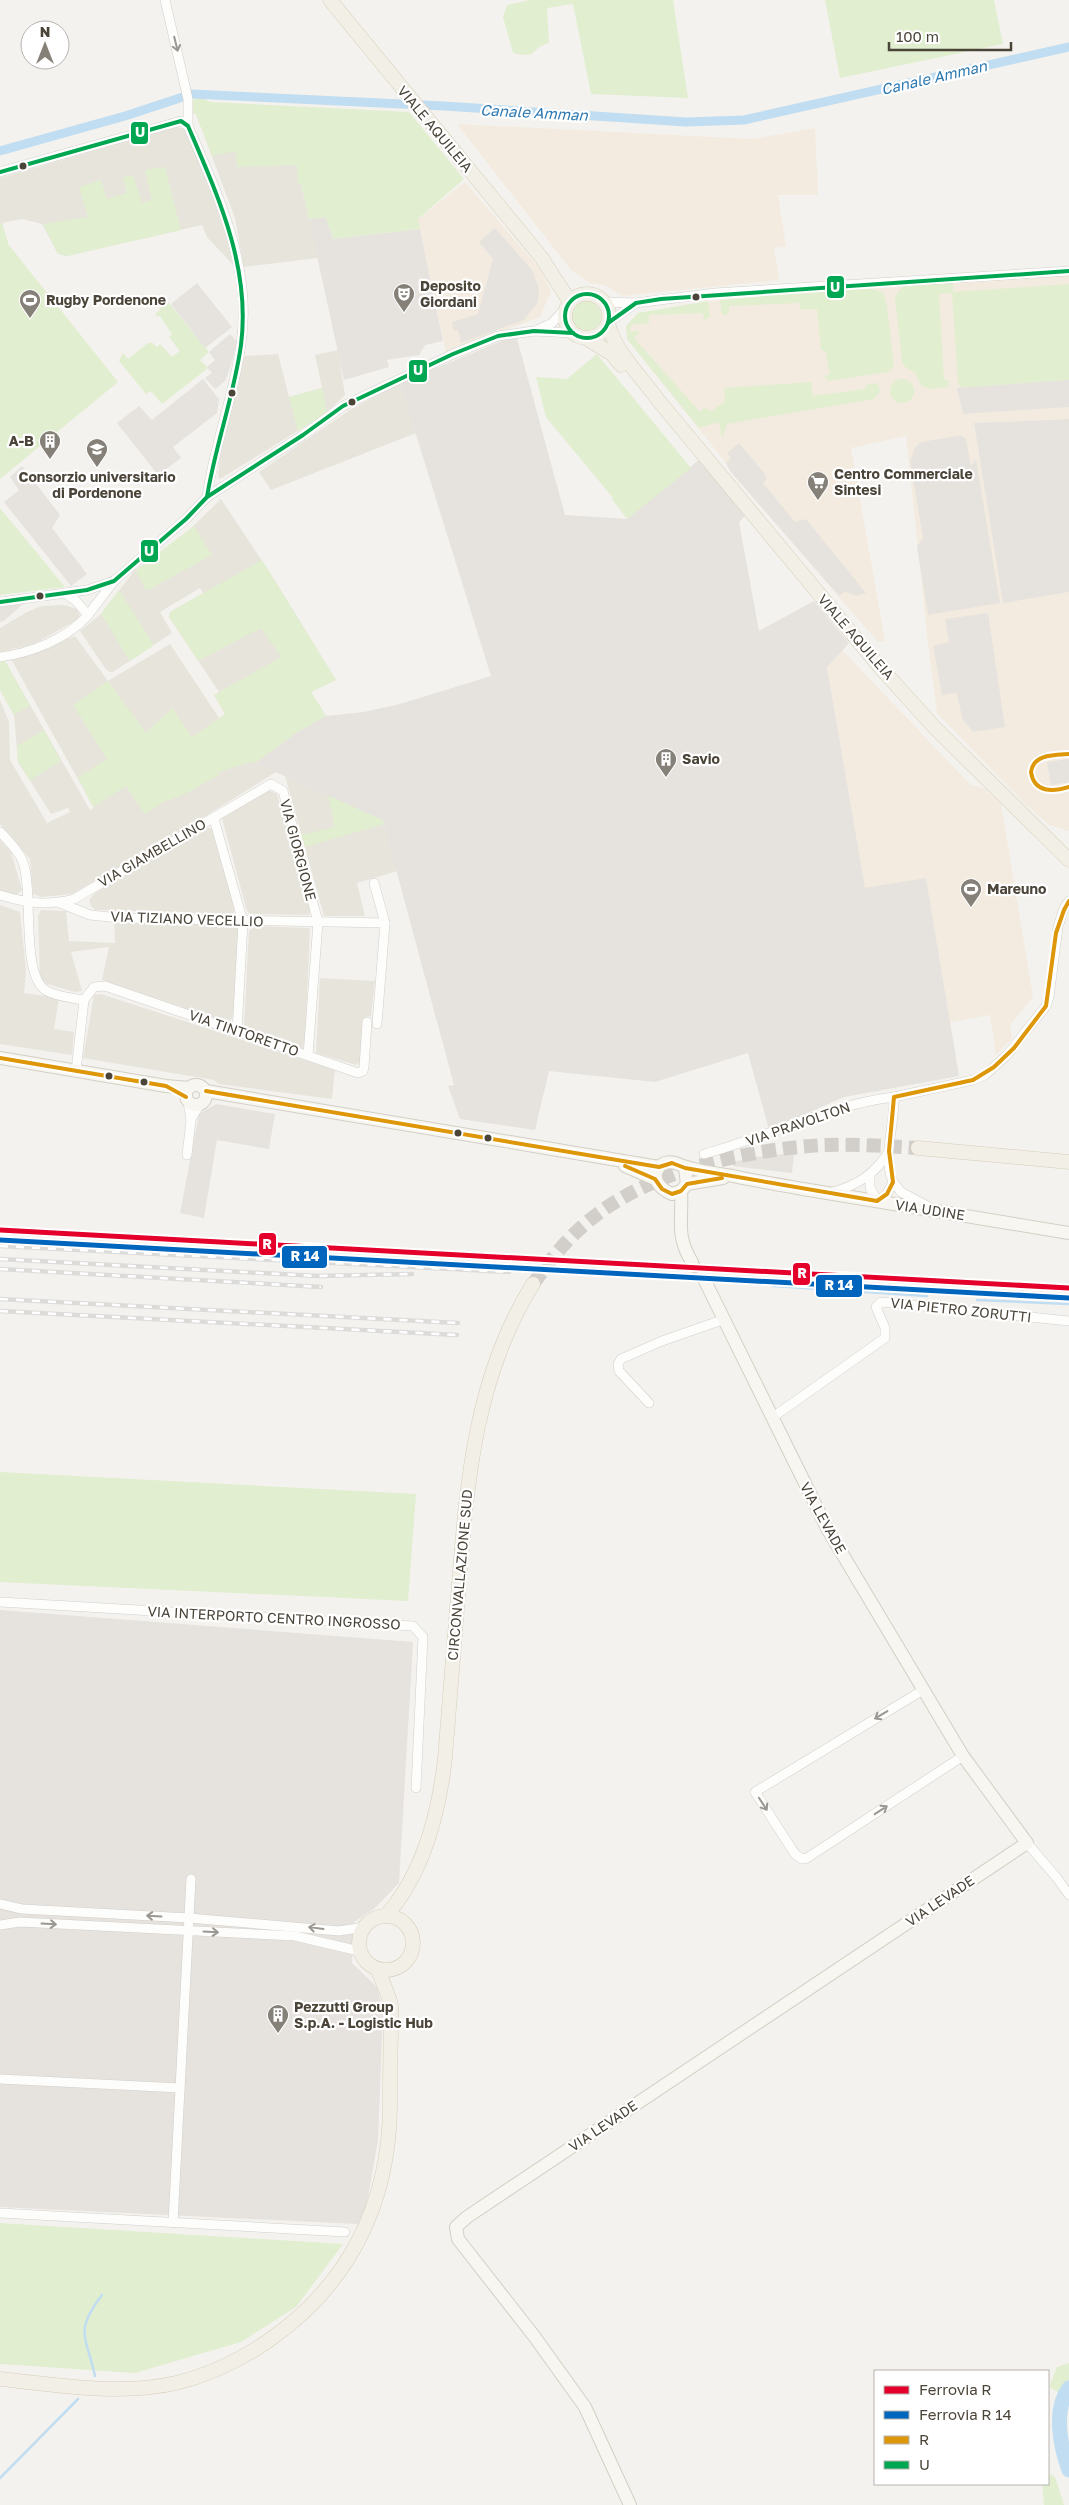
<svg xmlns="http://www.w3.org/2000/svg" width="1069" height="2505" font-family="'Golos Text',sans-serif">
  <rect width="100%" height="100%" fill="#f4f2ee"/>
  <g fill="#e7e4dc">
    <polygon points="196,114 286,118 318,258 244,267 235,218"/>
    <polygon points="177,127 185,129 226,224 235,267 207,237 202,225 67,256 58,254 42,224 22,219 2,223 8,244 0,251 0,178"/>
    <polygon points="338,350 345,395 325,414 220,479 218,477 221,448 244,356 278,354 289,397 322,388 315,355"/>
    <polygon points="400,383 416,433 271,490 259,472 350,410"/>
    <polygon points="221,499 274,579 336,680 311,692 326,716 296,733 255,763 276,772 173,836 72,894 41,897 33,894 30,859 0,824 0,700 9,722 10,760 47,823 70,812 68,808 51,814 18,762 14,715 0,690 0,662 5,661 90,810 94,808 11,659 75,636 108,681 170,644 219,718 225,714 214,695 219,692 169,617 170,612 203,593 200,588 160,612 172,633 113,672 109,672 105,668 80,631 101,614 134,571 187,532"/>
    <polygon points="63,605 78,609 80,618 34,644 0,652 0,628 27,612 41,606"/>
    <polygon points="285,776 383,820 397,871 357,883 365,916 324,916"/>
    <polygon points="269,790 277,794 311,909 309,915 250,914 247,911 222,818"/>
    <polygon points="207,827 213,829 235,908 233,914 95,910 91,906 89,900 95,893"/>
    <polygon points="0,840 11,852 22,890 15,896 0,890"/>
    <polygon points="0,905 20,912 26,971 24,993 59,998 54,1029 74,1032 72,1055 0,1044"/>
    <polygon points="41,910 66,911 69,941 115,943 114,923 233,925 238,930 235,1008 232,1019 226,1022 102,980 109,947 71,952 82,991 75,992 47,984 40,978 38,916"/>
    <polygon points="254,926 310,928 305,1041 302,1049 247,1030 244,1025 249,931"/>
    <polygon points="320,978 375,981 371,1016 365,1017 360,1062 356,1065 316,1053"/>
    <polygon points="101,994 335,1070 332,1099 219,1084 214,1080 83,1058 94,995"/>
  </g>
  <g fill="#f3ebdf">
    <polygon points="457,124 752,139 815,128 818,195 778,195 786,246 774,248 779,280 622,296 605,285 589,283 571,270"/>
    <polygon points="465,182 539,268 551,291 540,317 446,352 418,219"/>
    <polygon points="1069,275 1069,419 974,423 1003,602 1069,592 1069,831 1067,831 1048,824 1026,805 937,713 928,644 906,436 851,448 885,641 878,642 730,471 726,463 627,339 626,326 638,313 702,302 830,289"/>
    <polygon points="842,650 971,785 983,788 1001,804 1033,997 1010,1025 1012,1039 996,1055 990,1015 950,1022 926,879 865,889 827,666"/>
  </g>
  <g fill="#e6e2de">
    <polygon points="326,217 333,239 420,229 443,341 425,345 419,355 387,360 389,367 344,380 309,219"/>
    <polygon points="516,335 565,515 627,519 700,459 745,516 739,522 759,631 814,601 849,643 827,667 865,888 926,878 959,1076 844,1097 769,1130 748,1053 655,1082 549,1071 535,1130 460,1119 448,1086 454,1085 383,820 255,763 296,733 326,716 364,712 400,704 491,676 400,383"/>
    <polygon points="1069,419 1069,592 1003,603 974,423"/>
    <polygon points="794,1153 792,1173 733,1166 733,1162 755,1157"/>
    <polygon points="0,1610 413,1642 399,1883 375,1908 354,1922 352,1963 377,1987 383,2010 378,2140 367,2203 358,2224 0,2207"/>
  </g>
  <g fill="#e1eecf">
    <path d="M530,0h143l15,98 -97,-4 -18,-90 -26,4 2,35c-20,6 -10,16 -36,10l-10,-36 4,-12z"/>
    <polygon points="825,0 994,0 1003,44 840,78"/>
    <polygon points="203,98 210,102 409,112 464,179 418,219 420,229 333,239 326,217 309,219 301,184 298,184 297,165 237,167 236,151 212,156 196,114 192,113 191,100"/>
    <polygon points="165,167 181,230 67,256 58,254 43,224 88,217 79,187 101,180 107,199 127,193 123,178 133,175 142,203 152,200 145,170"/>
    <polygon points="2,223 8,244 118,382 0,479 0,224"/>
    <polygon points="906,282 953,282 953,292 1069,284 1069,380 962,388 958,382 952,293 939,294 944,380 949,380 948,387 929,389 921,385 915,373 904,366 902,360 895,297"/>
    <polygon points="868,287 883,293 887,306 894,367 888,372 829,381 824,376 830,374 825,350 821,350 817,309 800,309 800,303 729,306 729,314 722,315 720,300"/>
    <polygon points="164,297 209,352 200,360 208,368 162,404 151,391 146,394 119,361 123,353 128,359 148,343 153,343 157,347 160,344 172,357 180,351 169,337 172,334 160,316 157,317 155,314 161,309 156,303"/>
    <polygon points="708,301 710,317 704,320 703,313 649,315 649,323 631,325 630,332 637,331 639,333 634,338 700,412 705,408 712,411 725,401 724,388 811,382 813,396 865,389 866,385 878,383 880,392 874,399 727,424 722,439 719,422 699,428 627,339 626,326 638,313"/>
    <circle cx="586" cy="316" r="15"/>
    <polygon points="597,354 691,468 627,519 612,499 613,498 546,417 536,377 567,379"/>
    <circle cx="902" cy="391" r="12"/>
    <polygon points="322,388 327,412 298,431 289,397"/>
    <polygon points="0,508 65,587 0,595"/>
    <polygon points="194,526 212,555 146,591 136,570"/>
    <polygon points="262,560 336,680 311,692 326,716 296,733 255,763 251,762 218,772 219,775 183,795 163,802 145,814 126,786 93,807 78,777 107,759 73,705 108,681 146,733 172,708 192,737 225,714 214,695 281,657 261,628 198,661 169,617 170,612"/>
    <polygon points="119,590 154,645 130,661 101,614"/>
    <polygon points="5,661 30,706 14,715 0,690 0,662"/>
    <polygon points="44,730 61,761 30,780 18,762 17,746"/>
    <polygon points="328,795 383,820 384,824 305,847 301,835 335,827"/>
    <polygon points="0,1472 416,1494 408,1601 0,1582"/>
    <polygon points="0,2223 343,2244 296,2307 241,2342 135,2373 0,2364"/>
    <polygon points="1069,2363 1069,2398 1049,2387 1057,2367"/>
    <polygon points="1048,2473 1055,2477 1064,2505 1044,2505 1042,2484 1048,2484"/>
  </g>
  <g fill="#e6e3df">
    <polygon points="495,228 532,270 539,288 538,302 524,320 461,343 458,330 454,331 452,322 478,314 493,259 479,242"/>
    <polygon points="197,283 232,327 205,348 171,304"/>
    <polygon points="230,334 237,342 230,368 225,381 215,389 205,378 212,373 207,367 215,360 209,352"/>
    <polygon points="203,379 219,399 217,413 173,447 181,458 158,475 117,423 139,406 152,420"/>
    <polygon points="1069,380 1069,407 963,414 957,388"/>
    <polygon points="957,436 962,436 966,439 971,466 976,459 1000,603 928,615 917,546 923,538 910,461 915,448 921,442"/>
    <polygon points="739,443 765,474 767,479 763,483 795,522 806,519 866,593 856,596 845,591 839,596 730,471 726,463 731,458 727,453"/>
    <polygon points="22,466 60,515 52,528 87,574 71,586 4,502 19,490 10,477"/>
    <polygon points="23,604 4,621 0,622 0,606"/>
    <polygon points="988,613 1005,727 973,732 962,718 957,693 942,695 933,646 949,642 945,619"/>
    <polygon points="342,720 422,730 421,768 458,773 489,875 501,886 483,1055 445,1050 383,820 293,780 299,743"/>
    <polygon points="1069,759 1069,782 1051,785 1047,762"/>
    <polygon points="216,1104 275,1114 269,1149 217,1140 204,1218 180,1213 199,1114"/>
    <polygon points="0,1948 164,1957 163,1976 0,1967"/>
  </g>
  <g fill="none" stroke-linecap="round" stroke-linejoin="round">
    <g stroke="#c0ddf1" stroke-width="2.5">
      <polyline points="773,1286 927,1296"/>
      <polyline points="977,1300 1069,1304"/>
      <path d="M95,2376c-9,-41 -21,-44 7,-81"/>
      <polyline points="0,2478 78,2399"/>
    </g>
    <polyline stroke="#c0ddf1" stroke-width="9" points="0,151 125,116 192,94 444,106 686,122 744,120 1069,47"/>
    <path stroke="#c0ddf1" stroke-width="15" d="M1069,2388c-16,21 -9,58 0,82"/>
    <polyline stroke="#d2cfca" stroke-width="12" stroke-dasharray="12 6" stroke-linecap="butt" points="692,1262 705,1281"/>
    <path stroke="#d2cfca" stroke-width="14" stroke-dasharray="14 7" stroke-linecap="butt" d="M533,1284c16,-22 31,-42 52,-60 61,-53 160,-74 238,-79 32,-1 64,1 95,3"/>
    <g stroke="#d2d0cb" stroke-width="10">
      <g id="street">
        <polyline points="165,0 188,99 188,126"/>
        <path d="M181,121l7,5c30,69 65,141 53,218 -7,52 -27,101 -34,153"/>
        <polyline points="0,172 181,121"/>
        <polyline points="603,302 636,303 715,293 1069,271"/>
        <polyline points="608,323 636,303"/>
        <polyline points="537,330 552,323 566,308"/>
        <polyline points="65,593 76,601 88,615 114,581"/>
        <polyline points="0,602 87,590 114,581 186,519 207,497 303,435 343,406 453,354 498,336 534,331 573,333"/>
        <path d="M0,657c31,-4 67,-18 88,-42"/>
        <polyline points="214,819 243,922 237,1031"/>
        <path d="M0,832c8,8 19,19 23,30 11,29 -3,115 24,129 10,6 26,7 37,9l-8,71"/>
        <polyline points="374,883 385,923"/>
        <path d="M0,895c27,8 46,11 74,4l197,-115 12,7 35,131 -10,133"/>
        <polyline points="60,903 90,915 119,918 385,923 377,1024"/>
        <polyline points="84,1000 94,987 105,986 358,1073 363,1071 364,1067 367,1022"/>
        <polyline points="191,1119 200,1104"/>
        <path d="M704,1154c64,-17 124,-49 190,-57"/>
        <polyline points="187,1155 191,1120 188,1101"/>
        <path d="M870,1175v13l7,13 10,-7 6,-12c-11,-27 2,-56 1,-85l79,-17 12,-5 22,-20 39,-49 3,-9 9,-70 6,-19 5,-7"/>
        <polyline points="893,1182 901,1192 929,1207"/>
        <path d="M833,1192c24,-7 41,-17 55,-39"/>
        <polyline points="649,1403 619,1371 618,1364 621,1359 662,1341 725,1319"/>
        <polyline points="773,1417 885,1338 885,1328 876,1307 881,1302 1069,1321"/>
        <polyline points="0,1602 413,1626 423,1637 416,1788"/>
        <polyline points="923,1690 755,1792 795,1854 802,1859 807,1858 963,1756"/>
        <polyline points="1027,1843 1057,1878 1069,1895"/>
        <polyline points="0,1904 22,1909 189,1918 339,1931 364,1927"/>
        <polyline points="0,1925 20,1922 295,1936 359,1951"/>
        <polyline points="0,2079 180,2088"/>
        <polyline points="0,2213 345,2232"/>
        <polyline points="173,2223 191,1879"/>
      </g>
    </g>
    <g stroke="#d3cfc5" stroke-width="14">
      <g id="secondary">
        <polyline points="0,1058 166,1086 189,1088"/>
        <circle cx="196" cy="1095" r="10"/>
        <polyline points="206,1091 659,1167"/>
        <polyline points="625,1166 655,1179"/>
        <path d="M685,1168l2,16 -6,7 -9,3c-29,-12 -14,-39 6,-30 17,7 36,9 55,12 23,5 47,9 70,13 89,15 178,29 266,44"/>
        <polyline points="687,1184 723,1178"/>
        <path d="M681,1191c2,28 -6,44 11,71"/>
        <polyline points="630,2505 585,2407 534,2336 458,2239 456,2227 467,2217 1027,1843 963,1756 828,1530 705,1281"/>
      </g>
    </g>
    <g stroke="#d6cebb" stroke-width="15">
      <g id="primary">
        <polyline points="330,0 541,257 570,302"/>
        <circle cx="587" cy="316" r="22"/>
        <path d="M608,323c6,28 33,53 50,77l221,266 56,62 134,132"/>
        <polyline points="586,338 612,354 621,365"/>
        <polyline points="918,1148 1069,1162"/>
        <circle cx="386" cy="1943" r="27"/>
        <path d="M386,1916c37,-42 53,-104 59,-158 5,-58 9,-116 14,-174 8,-105 17,-209 74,-300"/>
        <path d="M0,2379c58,6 119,17 176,4 34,-8 64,-23 92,-42 81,-56 121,-137 122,-234 0,-24 0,-48 1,-72 0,-9 1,-21 0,-30 -3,-12 -9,-24 -13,-35"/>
      </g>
    </g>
    <use href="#street" stroke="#fdfdfc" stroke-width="9"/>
    <use href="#secondary" stroke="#f7f6f1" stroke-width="12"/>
    <use href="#primary" stroke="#f2efe6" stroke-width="14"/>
    <g stroke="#dbdbda" stroke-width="4.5">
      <g id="rail">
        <polyline points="0,1246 509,1272"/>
        <polyline points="0,1259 317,1276 412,1274"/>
        <polyline points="0,1269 321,1287"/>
        <polyline points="0,1299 458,1323"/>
        <polyline points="0,1311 457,1335"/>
      </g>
    </g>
    <use href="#rail" stroke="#fff" stroke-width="2.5" stroke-dasharray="8" stroke-linecap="butt"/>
    <g stroke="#fff" stroke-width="8">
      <g id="bus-1">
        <path d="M1069,754c-14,1 -36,0 -38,18 3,21 22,20 38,15"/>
        <polyline points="0,1058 166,1086 186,1097"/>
        <polyline points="206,1091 659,1167 672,1163 685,1168 877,1201 887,1194 893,1182 889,1151 894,1097 973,1080 994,1067 1014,1048 1046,1006 1056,933 1064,910 1069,901"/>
        <polyline points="625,1166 655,1179 662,1189 672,1194 681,1191 687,1184 722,1178"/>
      </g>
    </g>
    <g stroke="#fff" stroke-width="8">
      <g id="bus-2">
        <path d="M0,172l181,-51 7,5c30,70 63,141 53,219 -7,51 -26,101 -34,152"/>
        <circle cx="587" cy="316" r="22"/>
        <polyline points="608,323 636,303 661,299 1069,271"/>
        <polyline points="0,602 87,590 114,581 186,519 207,497 303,435 343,406 453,354 498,336 534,331 573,333"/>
      </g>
    </g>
    <use href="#bus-1" stroke="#dd9709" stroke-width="4"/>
    <use href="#bus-2" stroke="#00a651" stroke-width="4"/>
    <g stroke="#fff" stroke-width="9">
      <polyline id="rail-1" points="0,1230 1069,1288"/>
    </g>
    <g stroke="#fff" stroke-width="9">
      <polyline id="rail-2" points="0,1240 1069,1298"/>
    </g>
    <use href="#rail-1" stroke="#e4002b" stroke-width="5"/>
    <use href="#rail-2" stroke="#0065bd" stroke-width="5"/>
  </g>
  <defs><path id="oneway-shaft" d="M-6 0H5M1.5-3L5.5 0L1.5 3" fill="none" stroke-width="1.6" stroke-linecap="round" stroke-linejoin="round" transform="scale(1.25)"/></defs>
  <g stroke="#9b9791">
    <use href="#oneway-shaft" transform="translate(176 44) rotate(76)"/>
    <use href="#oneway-shaft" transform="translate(881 1715) rotate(149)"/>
    <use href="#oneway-shaft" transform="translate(763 1804) rotate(57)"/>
    <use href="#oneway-shaft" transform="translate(881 1810) rotate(-33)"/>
    <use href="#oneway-shaft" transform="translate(154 1916) rotate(-177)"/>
    <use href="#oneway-shaft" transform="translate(49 1924) rotate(3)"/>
    <use href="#oneway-shaft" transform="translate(316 1928) rotate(-172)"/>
    <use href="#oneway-shaft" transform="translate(211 1932) rotate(3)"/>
  </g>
  <defs>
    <g id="theatre-pin" transform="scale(1.125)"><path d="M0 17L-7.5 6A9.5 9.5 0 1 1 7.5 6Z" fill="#868178" stroke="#fff"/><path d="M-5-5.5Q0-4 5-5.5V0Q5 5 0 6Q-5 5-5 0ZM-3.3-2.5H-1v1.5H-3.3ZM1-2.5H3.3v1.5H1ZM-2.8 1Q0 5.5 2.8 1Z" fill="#fff"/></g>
    <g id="stadium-pin" transform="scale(1.125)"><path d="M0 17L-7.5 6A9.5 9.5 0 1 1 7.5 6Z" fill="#868178" stroke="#fff"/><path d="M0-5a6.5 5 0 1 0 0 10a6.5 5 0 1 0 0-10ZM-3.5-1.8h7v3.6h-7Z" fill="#fff"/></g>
    <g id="building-pin" transform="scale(1.125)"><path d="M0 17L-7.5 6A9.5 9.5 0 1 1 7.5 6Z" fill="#868178" stroke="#fff"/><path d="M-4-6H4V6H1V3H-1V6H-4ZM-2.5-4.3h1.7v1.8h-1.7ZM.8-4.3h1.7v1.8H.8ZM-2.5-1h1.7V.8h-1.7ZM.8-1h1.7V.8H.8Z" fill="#fff"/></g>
    <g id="university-pin" transform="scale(1.125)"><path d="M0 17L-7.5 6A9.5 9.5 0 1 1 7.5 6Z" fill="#868178" stroke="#fff"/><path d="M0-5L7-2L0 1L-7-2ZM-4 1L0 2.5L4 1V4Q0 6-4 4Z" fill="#fff"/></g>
    <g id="supermarket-pin" transform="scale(1.125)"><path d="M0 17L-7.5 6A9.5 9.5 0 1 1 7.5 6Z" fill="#868178" stroke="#fff"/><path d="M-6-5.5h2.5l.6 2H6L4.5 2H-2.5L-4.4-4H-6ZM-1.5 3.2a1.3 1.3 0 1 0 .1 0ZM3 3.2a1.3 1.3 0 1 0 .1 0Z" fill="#fff"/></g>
  </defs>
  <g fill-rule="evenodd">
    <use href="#theatre-pin" x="404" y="294"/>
    <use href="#stadium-pin" x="30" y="300"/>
    <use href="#building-pin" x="50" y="441"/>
    <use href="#university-pin" x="97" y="449"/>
    <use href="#supermarket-pin" x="818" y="482"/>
    <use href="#building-pin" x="666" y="759"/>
    <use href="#stadium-pin" x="971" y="889"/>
    <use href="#building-pin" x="278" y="2015"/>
  </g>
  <g fill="#4b4439" stroke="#fff" stroke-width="2">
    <circle cx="23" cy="166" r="4.5"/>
    <circle cx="696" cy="297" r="4.5"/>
    <circle cx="232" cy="393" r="4.5"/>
    <circle cx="352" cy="402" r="4.5"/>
    <circle cx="40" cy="596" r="4.5"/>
    <circle cx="109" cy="1076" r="4.5"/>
    <circle cx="144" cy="1082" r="4.5"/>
    <circle cx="458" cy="1133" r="4.5"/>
    <circle cx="488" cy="1138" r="4.5"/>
  </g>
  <g text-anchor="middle" stroke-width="4.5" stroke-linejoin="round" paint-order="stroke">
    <g font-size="14" fill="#4b4439" stroke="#fff">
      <text transform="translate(435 129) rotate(50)" y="5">VIALE AQUILEIA</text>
      <text transform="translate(856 637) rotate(49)" y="5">VIALE AQUILEIA</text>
      <text transform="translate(298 850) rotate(75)" y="5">VIA GIORGIONE</text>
      <text transform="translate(152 853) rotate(-30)" y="5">VIA GIAMBELLINO</text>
      <text transform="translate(187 919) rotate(2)" y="5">VIA TIZIANO VECELLIO</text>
      <text transform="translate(244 1033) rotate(19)" y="5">VIA TINTORETTO</text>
      <text transform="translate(798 1124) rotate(-19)" y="5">VIA PRAVOLTON</text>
      <text transform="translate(930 1210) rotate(9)" y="5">VIA UDINE</text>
      <text transform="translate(961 1310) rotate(6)" y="5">VIA PIETRO ZORUTTI</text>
      <text transform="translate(823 1518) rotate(61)" y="5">VIA LEVADE</text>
      <text transform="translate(460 1575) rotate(-85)" y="5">CIRCONVALLAZIONE SUD</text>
      <text transform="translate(274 1618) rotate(3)" y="5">VIA INTERPORTO CENTRO INGROSSO</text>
      <text transform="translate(940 1901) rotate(-34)" y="5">VIA LEVADE</text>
      <text transform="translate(603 2126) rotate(-34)" y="5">VIA LEVADE</text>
    </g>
    <g font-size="14" font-weight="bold" fill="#4b4439" stroke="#fff" text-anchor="start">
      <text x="420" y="291">Deposito<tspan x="420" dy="16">Giordani</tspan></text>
      <text x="46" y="305">Rugby Pordenone</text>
      <text x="34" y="446" text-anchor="end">A-B</text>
      <text x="834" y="479">Centro Commerciale<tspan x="834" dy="16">Sintesi</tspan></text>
      <text x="97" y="482" text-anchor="middle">Consorzio universitario<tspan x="97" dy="16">di Pordenone</tspan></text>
      <text x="682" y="764">Savio</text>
      <text x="987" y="894">Mareuno</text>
      <text x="294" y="2012">Pezzutti Group<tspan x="294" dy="16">S.p.A. - Logistic Hub</tspan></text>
    </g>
    <g font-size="15" font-style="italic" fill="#2e7ab2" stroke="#fff">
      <text transform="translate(934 78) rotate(-13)" y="5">Canale Amman</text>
      <text transform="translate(534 113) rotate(3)" y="5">Canale Amman</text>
    </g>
  </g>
  <g stroke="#fff" stroke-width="2">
    <rect x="130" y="121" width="19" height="24" rx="5" fill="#00a651"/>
    <rect x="826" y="275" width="19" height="24" rx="5" fill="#00a651"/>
    <rect x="408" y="359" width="20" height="24" rx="5" fill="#00a651"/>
    <rect x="140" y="539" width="19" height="24" rx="5" fill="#00a651"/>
    <rect x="258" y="1232" width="19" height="24" rx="5" fill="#e4002b"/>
    <rect x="281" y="1245" width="47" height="24" rx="5" fill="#0065bd"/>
    <rect x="792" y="1262" width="19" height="24" rx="5" fill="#e4002b"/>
    <rect x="815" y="1274" width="48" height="24" rx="5" fill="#0065bd"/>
  </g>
  <g font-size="14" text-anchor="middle" font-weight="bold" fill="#fff">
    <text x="140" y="137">U</text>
    <text x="835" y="292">U</text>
    <text x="418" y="375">U</text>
    <text x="149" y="556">U</text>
    <text x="267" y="1249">R</text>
    <text x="305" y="1261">R 14</text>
    <text x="802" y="1278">R</text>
    <text x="839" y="1290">R 14</text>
  </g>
  <rect x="874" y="2370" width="175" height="115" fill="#ffffff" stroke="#b7b4b0"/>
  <rect x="884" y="2386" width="25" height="8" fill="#e4002b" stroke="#b7b4b0"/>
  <text x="919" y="2395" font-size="15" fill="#4b4439">Ferrovia R</text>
  <rect x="884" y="2411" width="25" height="8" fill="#0065bd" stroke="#b7b4b0"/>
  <text x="919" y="2420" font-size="15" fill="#4b4439">Ferrovia R 14</text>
  <rect x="884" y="2436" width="25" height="8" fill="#dd9709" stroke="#b7b4b0"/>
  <text x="919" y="2445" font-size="15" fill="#4b4439">R</text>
  <rect x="884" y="2461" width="25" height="8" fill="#00a651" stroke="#b7b4b0"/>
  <text x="919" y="2470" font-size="15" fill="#4b4439">U</text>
  <g transform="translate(45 45)"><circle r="24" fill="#ffffff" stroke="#b7b4b0"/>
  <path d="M0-4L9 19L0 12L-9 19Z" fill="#868178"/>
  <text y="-8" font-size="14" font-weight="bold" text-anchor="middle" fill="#4b4439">N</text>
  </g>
  <path d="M889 42v8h122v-8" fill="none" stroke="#4b4439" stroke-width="2.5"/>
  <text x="896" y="42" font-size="15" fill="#4b4439" stroke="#ffffff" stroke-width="4" paint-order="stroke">100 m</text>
</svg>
